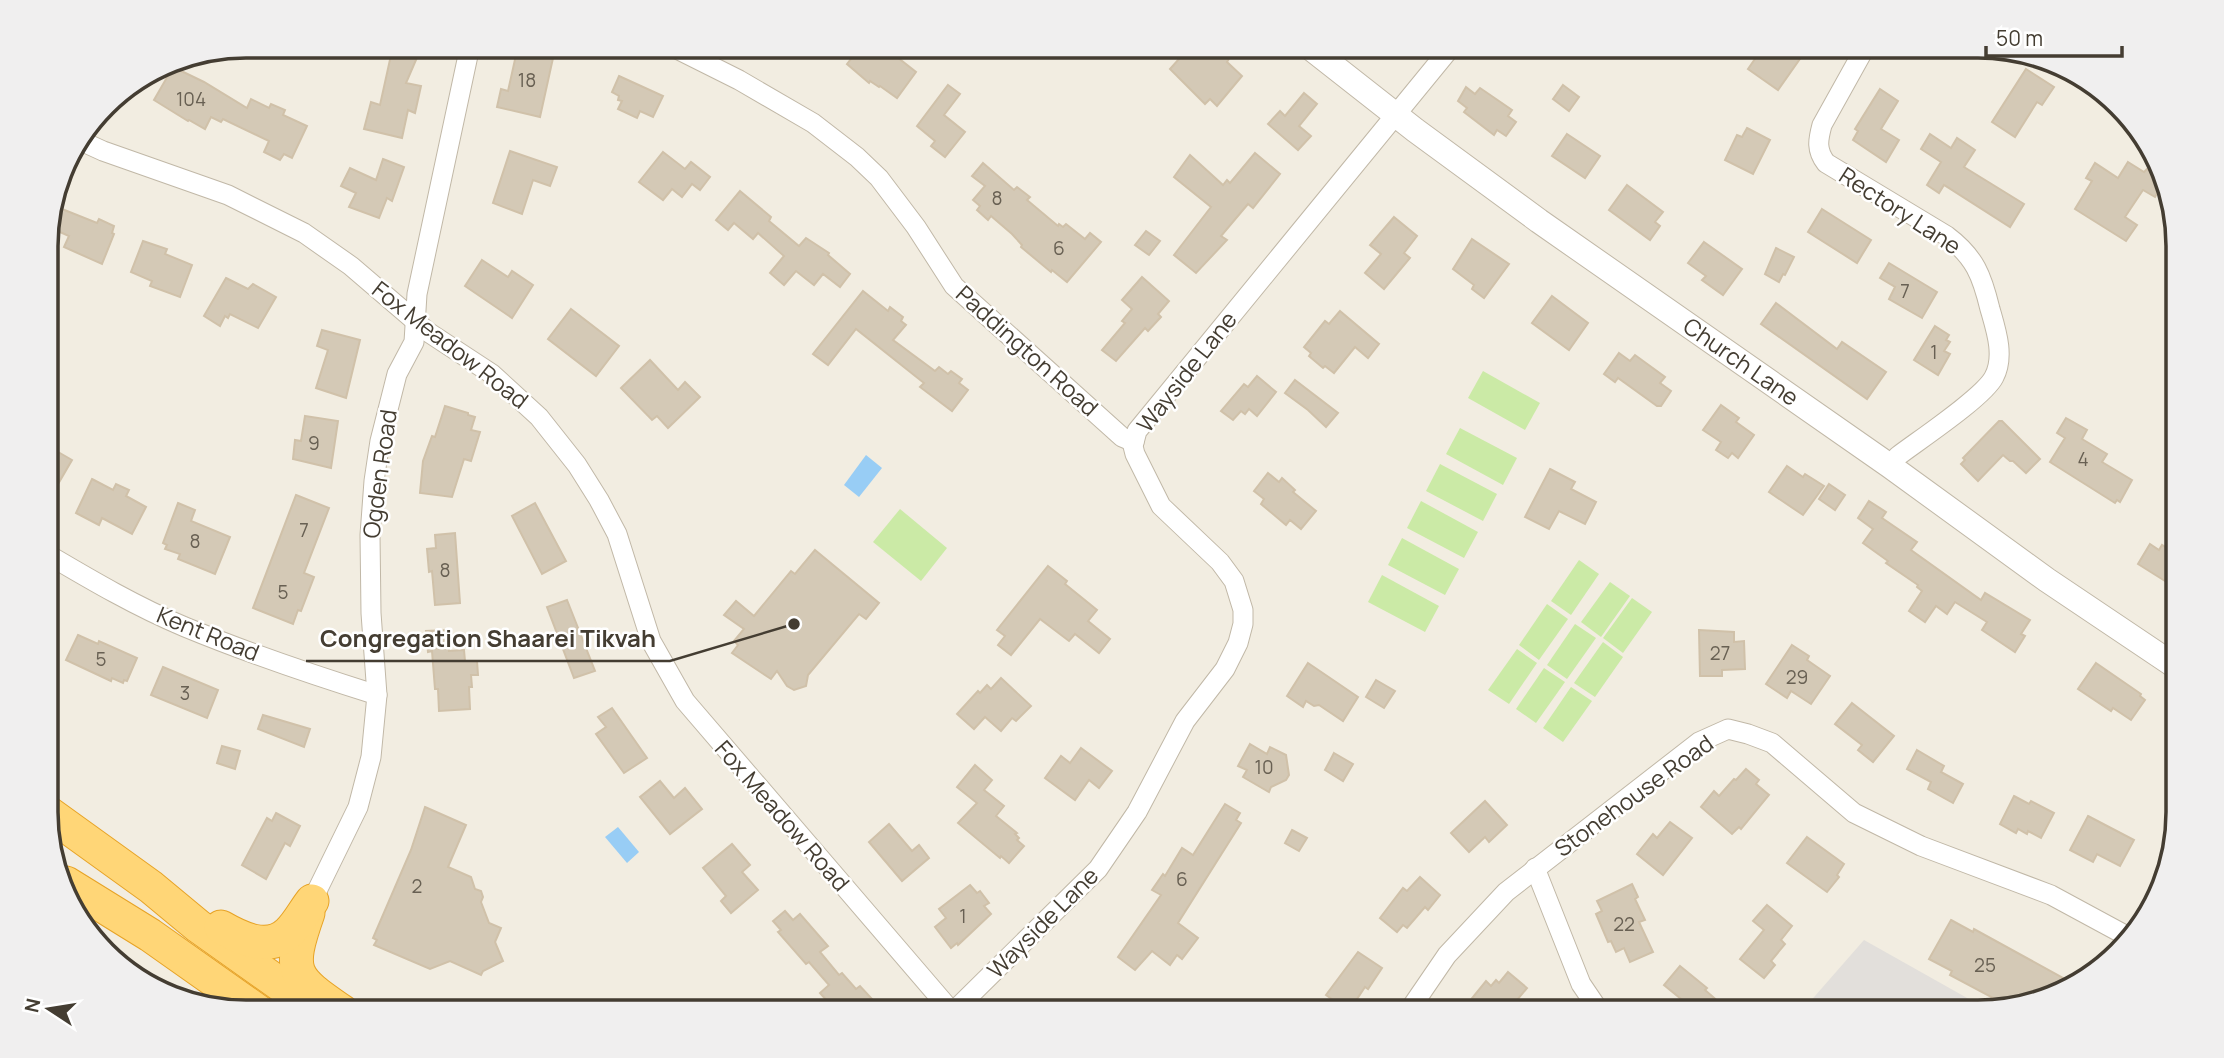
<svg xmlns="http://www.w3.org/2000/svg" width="2224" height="1058" font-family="Manrope,sans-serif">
  <rect width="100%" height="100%" fill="#f2ede1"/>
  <g fill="#cbeaa6">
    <polygon points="1483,371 1540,403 1525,430 1468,398"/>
    <polygon points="1460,428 1517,458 1503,485 1446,454"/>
    <polygon points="1440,464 1497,494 1483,521 1426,491"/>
    <polygon points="1421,501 1478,532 1464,558 1407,528"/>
    <polygon points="900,509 947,548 921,581 873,542"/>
    <polygon points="1402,538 1459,569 1445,595 1388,565"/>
    <polygon points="1579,560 1599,574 1571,615 1551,601"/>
    <polygon points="1382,575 1439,606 1425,632 1368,602"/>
    <polygon points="1610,582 1630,596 1601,637 1581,622"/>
    <polygon points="1632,598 1652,612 1623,653 1603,638"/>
    <polygon points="1547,604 1568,619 1539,660 1519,645"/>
    <polygon points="1575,624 1596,638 1567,679 1547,665"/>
    <polygon points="1603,642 1623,657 1595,697 1574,683"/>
    <polygon points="1517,649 1537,663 1509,704 1488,690"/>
    <polygon points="1544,668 1565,682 1536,723 1516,709"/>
    <polygon points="1571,687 1592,701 1563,742 1543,728"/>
  </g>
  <polygon fill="#e2dfdb" points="1864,940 1992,1012 1801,1012"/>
  <g fill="#98cdf5">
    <polygon points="866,455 882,468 859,497 844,485"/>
    <polygon points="618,827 639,852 627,863 605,837"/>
  </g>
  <g fill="#d4c9b6" stroke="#d0c1a9" stroke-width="2">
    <polygon points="393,46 422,46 406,83 421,86 415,113 408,110 402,138 364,129 371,102 380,105"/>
    <polygon points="518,46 540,46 555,49 540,117 497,107 501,89 508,91"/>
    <polygon points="861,46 865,46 874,51 878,46 883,46 916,72 897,98 880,86 879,87 870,81 869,83 847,64"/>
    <polygon points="1154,46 1215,46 1230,57 1227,62 1242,76 1217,106 1210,99 1205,104 1170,69 1179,59"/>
    <polygon points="1764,46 1809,46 1778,90 1748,69"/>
    <polygon points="173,67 204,82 247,108 251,99 269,108 271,104 285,110 283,115 307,126 292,158 284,154 280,160 264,152 269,141 223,119 221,122 211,117 205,129 189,120 188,121 154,100"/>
    <polygon points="2026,69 2054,87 2042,105 2037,102 2015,137 1992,122"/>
    <polygon points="619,76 663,96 653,117 640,111 637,118 618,109 622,101 618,100 619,96 612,92"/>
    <polygon points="948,85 960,94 944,115 965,132 945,157 931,146 935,141 917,126"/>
    <polygon points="1563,85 1579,97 1569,111 1553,99"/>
    <polygon points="1466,87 1475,94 1480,88 1512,110 1508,116 1516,122 1506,136 1497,130 1494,135 1464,112 1467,108 1458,101"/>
    <polygon points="1880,89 1898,101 1881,129 1899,140 1886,162 1853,140 1858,131 1855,129"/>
    <polygon points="1304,93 1317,104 1299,126 1311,136 1298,150 1268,124 1280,111 1285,116"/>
    <polygon points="1747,128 1770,140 1753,174 1725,160 1737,135 1742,137"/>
    <polygon points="1567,134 1600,156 1585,178 1552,156"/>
    <polygon points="1930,134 1951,148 1957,138 1975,150 1964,167 2024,204 2010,227 1944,185 1939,193 1927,185 1941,162 1921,149"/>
    <polygon points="510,151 557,167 550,186 533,180 522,214 493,203"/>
    <polygon points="663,152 685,169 691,162 710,177 700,190 692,184 682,197 672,189 663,200 639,182"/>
    <polygon points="1255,153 1280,174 1253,208 1248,204 1221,236 1227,240 1196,273 1174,255 1211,207 1174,177 1190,155 1223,185 1227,180 1230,183"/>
    <polygon points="383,159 404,167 392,201 387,198 379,218 349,207 356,193 341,186 350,168 376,180"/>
    <polygon points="2128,162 2144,172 2147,169 2159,176 2162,185 2155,197 2143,190 2125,217 2137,225 2126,241 2075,209 2092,181 2086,178 2095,163 2118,178"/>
    <polygon points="983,163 1014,190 1017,187 1030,197 1027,200 1058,226 1059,224 1063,227 1066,224 1085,239 1090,233 1101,242 1067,282 1052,270 1051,272 1021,247 1022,245 1012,234 991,216 988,220 977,210 980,206 973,200 985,186 972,176"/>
    <polygon points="1627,185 1663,212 1655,222 1660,226 1650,240 1609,210"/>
    <polygon points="740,191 771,217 769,221 799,246 806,238 829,253 828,255 850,274 840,287 823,274 814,285 796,271 784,285 770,273 784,256 758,233 753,239 734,223 728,230 716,220"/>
    <polygon points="62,209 97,223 99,219 114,226 112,233 114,234 102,264 64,247 69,236 53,229"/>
    <polygon points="1822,209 1871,240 1857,263 1808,232"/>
    <polygon points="1394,217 1417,236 1404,253 1410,258 1384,289 1365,273 1381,254 1370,245"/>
    <polygon points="1146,231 1160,241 1149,255 1135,245"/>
    <polygon points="1472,239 1509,264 1484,298 1472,289 1474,285 1453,269"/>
    <polygon points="143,241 167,249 165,254 192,265 180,297 150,286 152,281 131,272"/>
    <polygon points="1704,242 1742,269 1723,295 1702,280 1706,276 1688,263"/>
    <polygon points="1776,248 1794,257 1785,275 1783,274 1779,282 1765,274"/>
    <polygon points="482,260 508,277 512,271 533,285 512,318 465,286"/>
    <polygon points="1889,263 1937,292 1922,318 1889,299 1895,287 1880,278"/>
    <polygon points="1142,277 1169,301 1158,314 1161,317 1148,331 1145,328 1116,361 1102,350 1125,323 1122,321 1132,309 1122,300"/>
    <polygon points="226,278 248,289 253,284 276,297 258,328 230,314 228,318 225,316 220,326 204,316"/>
    <polygon points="863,291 888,311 890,307 903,317 901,321 906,325 893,340 935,371 939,367 948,374 951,371 962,379 959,383 968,390 952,411 920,387 924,383 856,329 828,365 813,354"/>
    <polygon points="1552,296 1588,323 1569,350 1532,323"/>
    <polygon points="1776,303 1837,349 1842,342 1886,372 1867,399 1761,324"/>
    <polygon points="571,309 619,346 596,376 548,339"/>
    <polygon points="1340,311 1379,344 1368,358 1355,347 1334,373 1325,366 1323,368 1309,356 1311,353 1304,347 1325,321 1329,324"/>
    <polygon points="1935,326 1949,335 1946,340 1950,342 1944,351 1950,354 1938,375 1914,360"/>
    <polygon points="322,330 360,340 346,398 316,388 328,350 317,346"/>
    <polygon points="1619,353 1630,361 1635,355 1665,377 1660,383 1671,391 1661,406 1657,406 1618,378 1615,382 1604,374"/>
    <polygon points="650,360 678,390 685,382 700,397 668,428 657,416 652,420 621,388"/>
    <polygon points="1257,376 1276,392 1257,416 1249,409 1245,414 1241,411 1233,420 1221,411 1244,384 1248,387"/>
    <polygon points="1295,380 1338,413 1326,427 1308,410 1285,393"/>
    <polygon points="1721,405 1739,418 1736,422 1754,435 1738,458 1732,453 1728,458 1716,450 1721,442 1703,430"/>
    <polygon points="445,406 468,413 468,415 475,417 471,430 480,432 471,461 464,459 452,497 420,493 423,461 432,436 435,437"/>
    <polygon points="305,416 338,421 331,468 293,459 295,440 301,441"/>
    <polygon points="2066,418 2087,430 2082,439 2107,454 2102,462 2132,480 2120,502 2117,500 2115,503 2050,462 2065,438 2057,433"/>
    <polygon points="1999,421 2002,421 2040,459 2026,473 2013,461 2010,461 2003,455 1978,481 1961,464 1965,460 1963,458"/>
    <polygon points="46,445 72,460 47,503 46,477"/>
    <polygon points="1787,466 1803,477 1805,474 1824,486 1803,515 1769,492"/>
    <polygon points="1550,469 1575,482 1571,489 1596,502 1585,524 1559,511 1549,529 1525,517"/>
    <polygon points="1268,473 1279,482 1282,478 1295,490 1293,492 1316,511 1301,529 1290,520 1286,525 1261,504 1264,499 1254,491"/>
    <polygon points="92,479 113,490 116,484 129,490 126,496 146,507 132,534 102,518 99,525 76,513"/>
    <polygon points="1829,484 1845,495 1835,510 1819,499"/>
    <polygon points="296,495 329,508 304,573 314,577 301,611 298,610 293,624 253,608"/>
    <polygon points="1869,501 1886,512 1882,518 1917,542 1911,550 1981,600 1985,593 2030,620 2021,634 2025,636 2015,652 1982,630 1987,622 1955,602 1947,614 1936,606 1925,622 1909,611 1922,591 1917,587 1918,585 1886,563 1888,561 1863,543 1873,529 1858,518"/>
    <polygon points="178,503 195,510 191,521 230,537 215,574 178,559 180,554 165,549 167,545 163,543"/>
    <polygon points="535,503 566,561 542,574 512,516"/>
    <polygon points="455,533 460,603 435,605 432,571 429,572 427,549 436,548 435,535"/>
    <polygon points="2150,544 2159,550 2162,545 2178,555 2178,584 2167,578 2165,581 2138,564"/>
    <polygon points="815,550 879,603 866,619 859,614 808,675 806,686 794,690 787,686 777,671 771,679 732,653 738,645 734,641 744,629 724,615 736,601 754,616 791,571 795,574"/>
    <polygon points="1048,566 1067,581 1065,584 1097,610 1088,621 1110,639 1099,653 1075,634 1069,641 1040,619 1011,655 998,645 1005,636 997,630"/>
    <polygon points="567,600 595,671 574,678 547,607"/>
    <polygon points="447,630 449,651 464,650 465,661 477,661 478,675 471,675 472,687 469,687 470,709 439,711 438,689 435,689 432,651 428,652 426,631"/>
    <polygon points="1699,630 1734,632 1734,642 1744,641 1745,669 1722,670 1722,676 1700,676"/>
    <polygon points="78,635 98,644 99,641 137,658 127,681 124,680 123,683 112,678 111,681 66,660"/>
    <polygon points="1792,645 1809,656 1807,660 1830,676 1811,704 1791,691 1787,698 1766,684"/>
    <polygon points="1308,663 1358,697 1343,721 1319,705 1314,706 1306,701 1303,707 1287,696"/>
    <polygon points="2096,663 2141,694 2140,696 2145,700 2131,720 2113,708 2111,711 2078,689"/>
    <polygon points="163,667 218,690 207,718 151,695"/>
    <polygon points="1001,678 1031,706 1016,721 1012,718 1001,731 985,717 974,729 957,714 978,691 980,693 987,685 991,689"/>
    <polygon points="1376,680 1395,691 1384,708 1366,697"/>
    <polygon points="1852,703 1894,736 1873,762 1858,750 1862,745 1835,724"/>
    <polygon points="612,708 647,758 624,773 596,734 606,727 598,717"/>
    <polygon points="263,715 310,729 304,747 258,729"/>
    <polygon points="1250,744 1267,754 1270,747 1286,755 1289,775 1286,780 1271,787 1269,792 1243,777 1247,770 1238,766"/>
    <polygon points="222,746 240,751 235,769 217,763"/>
    <polygon points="1081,748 1112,771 1099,788 1089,780 1075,800 1045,778 1061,756 1070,763"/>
    <polygon points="1917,750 1944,766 1941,772 1963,784 1953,803 1928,789 1931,782 1907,769"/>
    <polygon points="1334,753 1353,764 1343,781 1325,770"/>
    <polygon points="975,765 992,780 984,790 1004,806 996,816 1017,833 1015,834 1019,838 1017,840 1024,846 1009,863 1001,856 1000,858 958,823 977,803 957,787"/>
    <polygon points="1746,769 1759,780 1756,784 1769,795 1741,829 1739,827 1732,834 1701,807 1714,791 1719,796 1734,779 1736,780"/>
    <polygon points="660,781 674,798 685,788 702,809 670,834 640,797"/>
    <polygon points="2014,796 2029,804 2031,801 2054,813 2041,838 2028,831 2027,834 2018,829 2016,833 2000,824"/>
    <polygon points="1485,801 1507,825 1489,842 1485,837 1469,852 1451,833"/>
    <polygon points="1225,804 1240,813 1236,820 1241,823 1178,923 1198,938 1182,959 1177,955 1170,965 1152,951 1135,970 1118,957 1161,895 1152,890 1163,874 1165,876 1182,848 1193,855"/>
    <polygon points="425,807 466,825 448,867 471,877 475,889 481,891 483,897 481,902 489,923 501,928 495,942 503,961 483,971 481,975 450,961 430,969 374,945 377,940 373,938 411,850"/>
    <polygon points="276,813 300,826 290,846 285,843 266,879 242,865 267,818 272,821"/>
    <polygon points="2088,816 2134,840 2120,866 2097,854 2093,862 2070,850"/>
    <polygon points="1670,822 1692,838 1663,875 1637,854 1653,834 1657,838"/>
    <polygon points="889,824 912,851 919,845 929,858 902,881 869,842"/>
    <polygon points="1292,830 1307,838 1299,851 1285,843"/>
    <polygon points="1807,837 1844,864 1837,875 1839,877 1827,892 1787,863"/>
    <polygon points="732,844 750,865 742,872 758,890 731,913 721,901 726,896 703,868"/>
    <polygon points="1420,877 1440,895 1428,910 1425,907 1407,928 1403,925 1397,932 1380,918 1403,888 1407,891"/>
    <polygon points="1632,884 1638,897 1635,899 1645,920 1639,922 1653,952 1630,962 1624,948 1616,952 1611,941 1608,942 1596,914 1602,911 1597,901"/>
    <polygon points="970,885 977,893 980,891 989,903 984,906 991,914 958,945 957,943 951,948 935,927 946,918 939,909"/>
    <polygon points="1767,905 1792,926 1781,940 1785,944 1771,961 1775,965 1764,978 1740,959 1764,930 1753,921"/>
    <polygon points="785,911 793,920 800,914 828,946 820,952 839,975 842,973 856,989 860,986 884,1012 837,1012 820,993 829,985 809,962 806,964 778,932 781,930 773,921"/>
    <polygon points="1951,920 1973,932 1974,929 2074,984 2008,1006 1950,975 1952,971 1929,959"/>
    <polygon points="1358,952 1382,968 1368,989 1365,987 1349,1011 1326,995"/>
    <polygon points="1680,966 1707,988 1705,990 1720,1003 1712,1012 1697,1012 1664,985"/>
    <polygon points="1508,972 1527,988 1507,1012 1465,1012 1472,1005 1469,1002 1486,981 1491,986 1496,980 1499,983"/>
  </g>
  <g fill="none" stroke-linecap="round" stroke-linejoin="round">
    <g stroke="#c1b8a7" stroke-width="21">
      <g id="minor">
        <polyline points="671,46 739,80 813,123 857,157 879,178 916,227 954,286 1122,437 1134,442"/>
        <path d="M1866,46l-44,79c-4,15 -6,25 4,38l121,73c28,21 35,40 43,73 6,21 15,47 4,68 -10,20 -75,63 -96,79l-8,10"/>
        <polyline points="79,140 103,151 228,195 304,233 351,266 428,332 492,374 539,417 577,465 599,500 617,534 651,641 685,701 952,1012"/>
        <path d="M47,554c44,26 90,53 138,73 63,26 128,48 192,68"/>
        <polyline points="1535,868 1581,984 1600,1012"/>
        <polyline points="312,901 358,807 371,757 377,695 371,613 370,535 374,481 380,441 397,374 414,342 417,294 470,46"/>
        <polyline points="953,1012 1098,869 1137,812 1185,721 1225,669 1238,643 1243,624 1243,610 1234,581 1220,562 1161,506 1135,454 1133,446 1137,431 1452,46"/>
        <polyline points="1408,1012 1447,955 1506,892 1699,742 1728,729 1748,734 1772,743 1854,813 1921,846 2051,895 2125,935"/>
      </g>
    </g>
    <g stroke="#c1b8a7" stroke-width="26">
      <g id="tertiary">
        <path id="s1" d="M1308,46l107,84 124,91 351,245 157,114 131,88"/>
      </g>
    </g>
    <g stroke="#e7a326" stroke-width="35">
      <g id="trunk">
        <polyline points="47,812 151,887 198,926 319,1012"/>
        <polyline points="66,883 150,935 259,1012"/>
        <path d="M308,913c-21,60 -16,64 35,99"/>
        <path d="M221,927c19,11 47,25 67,6 10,-9 16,-22 24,-32"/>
      </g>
    </g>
    <use href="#minor" stroke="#fff" stroke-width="19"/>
    <use href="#tertiary" stroke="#fff" stroke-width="24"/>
    <use href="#trunk" stroke="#ffd677" stroke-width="33"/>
  </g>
  <g text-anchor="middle" stroke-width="5" stroke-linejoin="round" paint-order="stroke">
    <g font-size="19" fill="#686053">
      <text x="527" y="87">18</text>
      <text x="191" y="106">104</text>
      <text x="997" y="205">8</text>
      <text x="1059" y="255">6</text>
      <text x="1905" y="298">7</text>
      <text x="1934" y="359">1</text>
      <text x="314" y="450">9</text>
      <text x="2083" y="466">4</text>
      <text x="304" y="537">7</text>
      <text x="195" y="548">8</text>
      <text x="445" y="577">8</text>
      <text x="283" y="599">5</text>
      <text x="1720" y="660">27</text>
      <text x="101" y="666">5</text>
      <text x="1797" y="684">29</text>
      <text x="185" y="700">3</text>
      <text x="1264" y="774">10</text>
      <text x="1182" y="886">6</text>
      <text x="417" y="893">2</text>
      <text x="963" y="923">1</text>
      <text x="1624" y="931">22</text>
      <text x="1985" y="972">25</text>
    </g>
    <g font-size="23" fill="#443d32" stroke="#fff">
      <text transform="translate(1900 211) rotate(33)" y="8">Rectory Lane</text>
      <text transform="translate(450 345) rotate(38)" y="8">Fox Meadow Road</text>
      <text transform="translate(1027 351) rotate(42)" y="8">Paddington Road</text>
      <text dy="8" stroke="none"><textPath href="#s1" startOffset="536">Church Lane</textPath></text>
      <text transform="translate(1187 372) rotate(-52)" y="8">Wayside Lane</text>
      <text transform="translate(380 474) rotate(-82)" y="8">Ogden Road</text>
      <text transform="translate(208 634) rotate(22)" y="8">Kent Road</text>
      <text transform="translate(1634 796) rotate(-36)" y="8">Stonehouse Road</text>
      <text transform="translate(782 816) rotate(49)" y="8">Fox Meadow Road</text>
      <text transform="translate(1043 923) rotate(-45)" y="8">Wayside Lane</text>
    </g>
  </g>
  <path d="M0 0H2224V1058H0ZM246 58H1978A188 188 0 0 1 2166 246V812A188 188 0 0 1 1978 1000H246A188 188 0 0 1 58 812V246A188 188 0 0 1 246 58Z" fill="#f0efef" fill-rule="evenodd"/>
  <path fill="none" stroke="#443d32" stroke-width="3.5" d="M246 58H1978A188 188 0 0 1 2166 246V812A188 188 0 0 1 1978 1000H246A188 188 0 0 1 58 812V246A188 188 0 0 1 246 58Z"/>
  <path fill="none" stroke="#443d32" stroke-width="2.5" d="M794 624L670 661H306"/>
  <circle fill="#443d32" stroke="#fff" stroke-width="2.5" cx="794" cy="624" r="7"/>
  <g font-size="24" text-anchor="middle" font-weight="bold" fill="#443d32" stroke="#fff" stroke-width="5" stroke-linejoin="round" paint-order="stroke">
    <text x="488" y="647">Congregation Shaarei Tikvah</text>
  </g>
  <g transform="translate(49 1009) rotate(282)" stroke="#ffffff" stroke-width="5" paint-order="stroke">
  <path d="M0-5L12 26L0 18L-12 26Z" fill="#443d32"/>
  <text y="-10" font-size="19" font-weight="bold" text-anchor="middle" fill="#443d32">N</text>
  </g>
  <path d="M1986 46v10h136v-10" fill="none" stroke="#443d32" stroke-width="3.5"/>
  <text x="1996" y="46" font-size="21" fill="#443d32" stroke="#ffffff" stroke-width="5" paint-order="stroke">50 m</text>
</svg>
